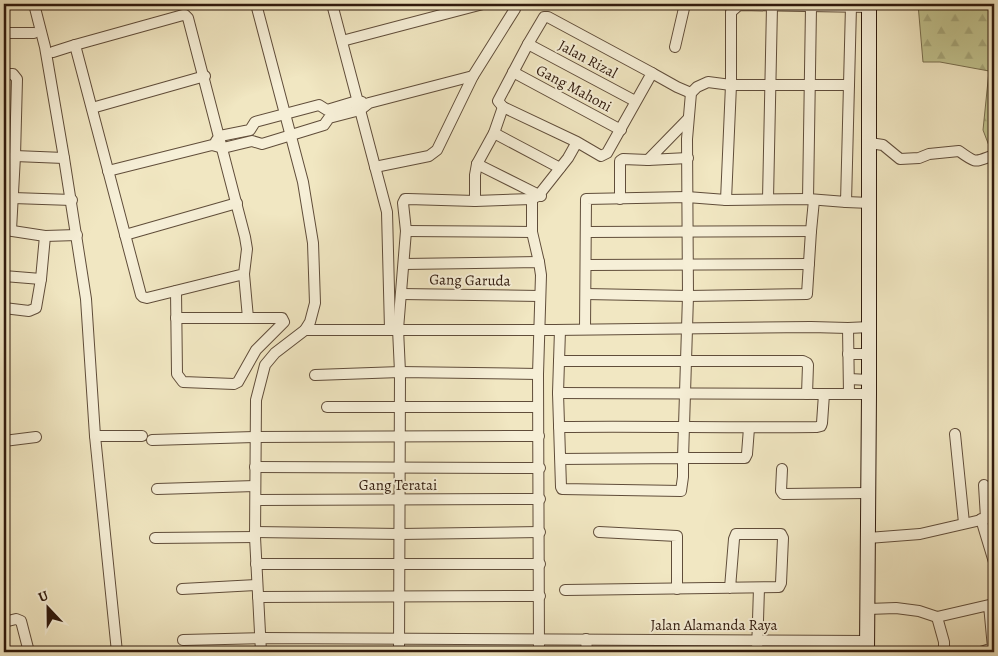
<svg xmlns="http://www.w3.org/2000/svg" width="998" height="656" font-family="Alegreya,serif">
  <defs>
    <pattern id="forest-firs" width="22" height="20" patternUnits="userSpaceOnUse" patternTransform="scale(1.25)"><rect width="22" height="20" fill="#c1c38f"/><path d="M5 1l3.5 6h-7zM16 11l3.5 6h-7z" fill="#a6a77a"/></pattern>
  </defs>
  <rect width="100%" height="100%" fill="#f1e7c2"/>
  <filter id="stains"><feTurbulence type="fractalNoise" baseFrequency=".004" numOctaves="4"/><feColorMatrix values="0 0 0 0 .2 0 0 0 0 .09 0 0 0 0 .02 0 0 0 .5 -.17"/></filter>
  <radialGradient id="worn" r=".72"><stop offset=".6" stop-color="#630" stop-opacity="0"/><stop offset="1" stop-color="#630" stop-opacity=".3"/></radialGradient>
  <polygon fill="url(#forest-firs)" stroke="#786e4e" points="918,4 994,4 994,159 983,130 989,71 940,62 923,62"/>
  <g fill="none" stroke-linecap="round" stroke-linejoin="round">
    <g stroke="#604d3a" stroke-width="12">
      <g id="minor">
        <polyline points="34,4 45,47 64,158 86,299 95,436 117,652"/>
        <polyline points="256,4 303,182 313,243 315,303 310,322 305,330 275,353 265,365 256,400 255,537 261,652"/>
        <polyline points="332,4 387,212 390,329"/>
        <polyline points="4,33 34,33"/>
        <polyline points="342,41 483,4"/>
        <polyline points="528,44 635,101"/>
        <polyline points="675,47 685,4"/>
        <polyline points="53,52 75,45"/>
        <polyline points="513,72 621,130"/>
        <polyline points="652,73 677,87 691,93"/>
        <polyline points="4,74 13,74 17,79 15,156 11,230"/>
        <polyline points="92,108 205,76"/>
        <polyline points="494,133 560,168"/>
        <polyline points="216,141 220,136 250,130 255,122 319,105 327,110 357,101 362,102"/>
        <path d="M870,143l13,2 17,14 19,-1 10,-4 30,-3c18,13 15,11 35,4"/>
        <polyline points="15,156 64,158"/>
        <polyline points="688,158 648,160 688,119"/>
        <polyline points="477,164 541,196"/>
        <polyline points="375,167 429,156 437,150 473,76 515,9 516,4"/>
        <polyline points="108,171 212,145 223,148 252,141 262,144 324,125 329,118 360,110 369,103 473,76"/>
        <polyline points="13,198 72,200"/>
        <polyline points="620,199 620,161 623,159 648,160"/>
        <polyline points="768,199 772,6"/>
        <polyline points="808,199 811,7"/>
        <polyline points="726,200 731,85 849,85"/>
        <polyline points="475,201 475,175 477,164 494,133 503,107"/>
        <polyline points="846,202 870,203"/>
        <polyline points="6,230 45,236 77,235"/>
        <polyline points="406,231 532,232"/>
        <polyline points="587,232 811,231 814,200"/>
        <polyline points="125,235 237,203"/>
        <polyline points="539,262 532,232 532,199 538,196 568,158 577,142 503,107 498,101 528,44 544,17 548,17 652,73 607,153 601,156 577,142"/>
        <polyline points="404,264 539,262 541,275 538,374 539,652"/>
        <polyline points="586,265 809,264"/>
        <polyline points="4,276 41,279"/>
        <polyline points="176,291 177,374 183,382 234,384 238,382 256,350 284,322 282,318 248,318"/>
        <polyline points="401,294 540,296"/>
        <polyline points="586,294 688,296 807,294 811,231"/>
        <polyline points="4,308 29,311 36,308 41,279 45,236"/>
        <polyline points="176,318 248,318 244,274 247,249 245,237 188,18 185,15 183,15 75,45 141,295 143,297 147,298 244,274"/>
        <polyline points="848,328 849,394"/>
        <polyline points="585,329 586,199 687,197 726,200 808,199 846,202 851,6"/>
        <polyline points="305,330 554,330 811,327 848,328 870,327"/>
        <polyline points="560,330 558,393 561,487 562,489 681,491 683,477 683,458 560,459"/>
        <polyline points="848,354 869,354"/>
        <polyline points="559,361 803,361 807,363 808,365 807,394"/>
        <polyline points="315,375 400,372 538,374"/>
        <polyline points="849,379 869,380"/>
        <polyline points="558,393 824,394"/>
        <polyline points="327,407 538,407"/>
        <path d="M559,427c86,-1 172,1 258,0l4,-1 1,-3 2,-29h45"/>
        <polyline points="749,428 747,454 745,458 683,458 688,296 687,139 691,93 697,87 708,82 731,85 731,12 739,5 869,7"/>
        <polyline points="955,434 964,523"/>
        <polyline points="95,436 142,436"/>
        <polyline points="152,440 254,437 539,436"/>
        <polyline points="4,441 36,437"/>
        <polyline points="255,467 540,468"/>
        <polyline points="782,469 781,491 783,494 868,493"/>
        <polyline points="984,485 986,518"/>
        <polyline points="157,489 255,486"/>
        <polyline points="256,500 540,499"/>
        <polyline points="981,519 994,562"/>
        <polyline points="255,532 400,534 540,532"/>
        <polyline points="599,532 677,536 677,589"/>
        <polyline points="155,538 255,537"/>
        <polyline points="868,538 920,534 994,517"/>
        <polyline points="256,564 540,564"/>
        <polyline points="182,589 257,585"/>
        <polyline points="565,590 779,587 781,583 783,538 781,534 736,534 734,539 730,588"/>
        <polyline points="258,597 540,596"/>
        <polyline points="868,609 896,608 919,611 937,617 989,605 993,648 981,652"/>
        <polyline points="937,617 944,642 944,652"/>
        <polyline points="4,622 16,619 21,621 29,652"/>
        <polyline points="586,639 587,652"/>
        <polyline points="183,640 261,638 867,641"/>
        <polyline points="399,652 400,372 398,329 406,231 403,203 405,199 408,199 475,201 532,199"/>
        <polyline points="757,652 759,588"/>
      </g>
    </g>
    <g stroke="#301a0d" stroke-width="16">
      <polyline id="secondary" points="867,652 869,394 869,4"/>
    </g>
    <use href="#minor" stroke="#f6efd7" stroke-width="10"/>
    <use href="#secondary" stroke="#f6efd7" stroke-width="14"/>
  </g>
  <g text-anchor="middle" stroke-width="4" stroke-linejoin="round" paint-order="stroke">
    <g font-size="15" fill="#301a0d" stroke="#f6efd7">
      <text transform="translate(588 59) rotate(28)" y="5">Jalan Rizal</text>
      <text transform="translate(574 88) rotate(28)" y="5">Gang Mahoni</text>
      <text transform="translate(470 280) rotate(1)" y="5">Gang Garuda</text>
      <text x="398" y="490">Gang Teratai</text>
      <text x="714" y="630">Jalan Alamanda Raya</text>
    </g>
  </g>
  <rect width="998" height="656" fill="none" stroke="#f1e7c2" stroke-width="20"/>
  <rect x="5" y="5" width="988" height="646" fill="none" stroke="#301a0d" stroke-width="2.5"/>
  <rect x="10" y="10" width="978" height="636" fill="none" stroke="#301a0d"/>
  <g transform="translate(48 608) rotate(338)" stroke="#f6efd7" stroke-width="4" paint-order="stroke">
  <path d="M0-4L9 19L0 12L-9 19Z" fill="#301a0d"/>
  <text y="-8" font-size="14" font-weight="bold" text-anchor="middle" fill="#301a0d">U</text>
  </g>
  <rect width="100%" height="100%" filter="url(#stains)"/>
  <rect width="100%" height="100%" fill="url(#worn)"/>
</svg>
